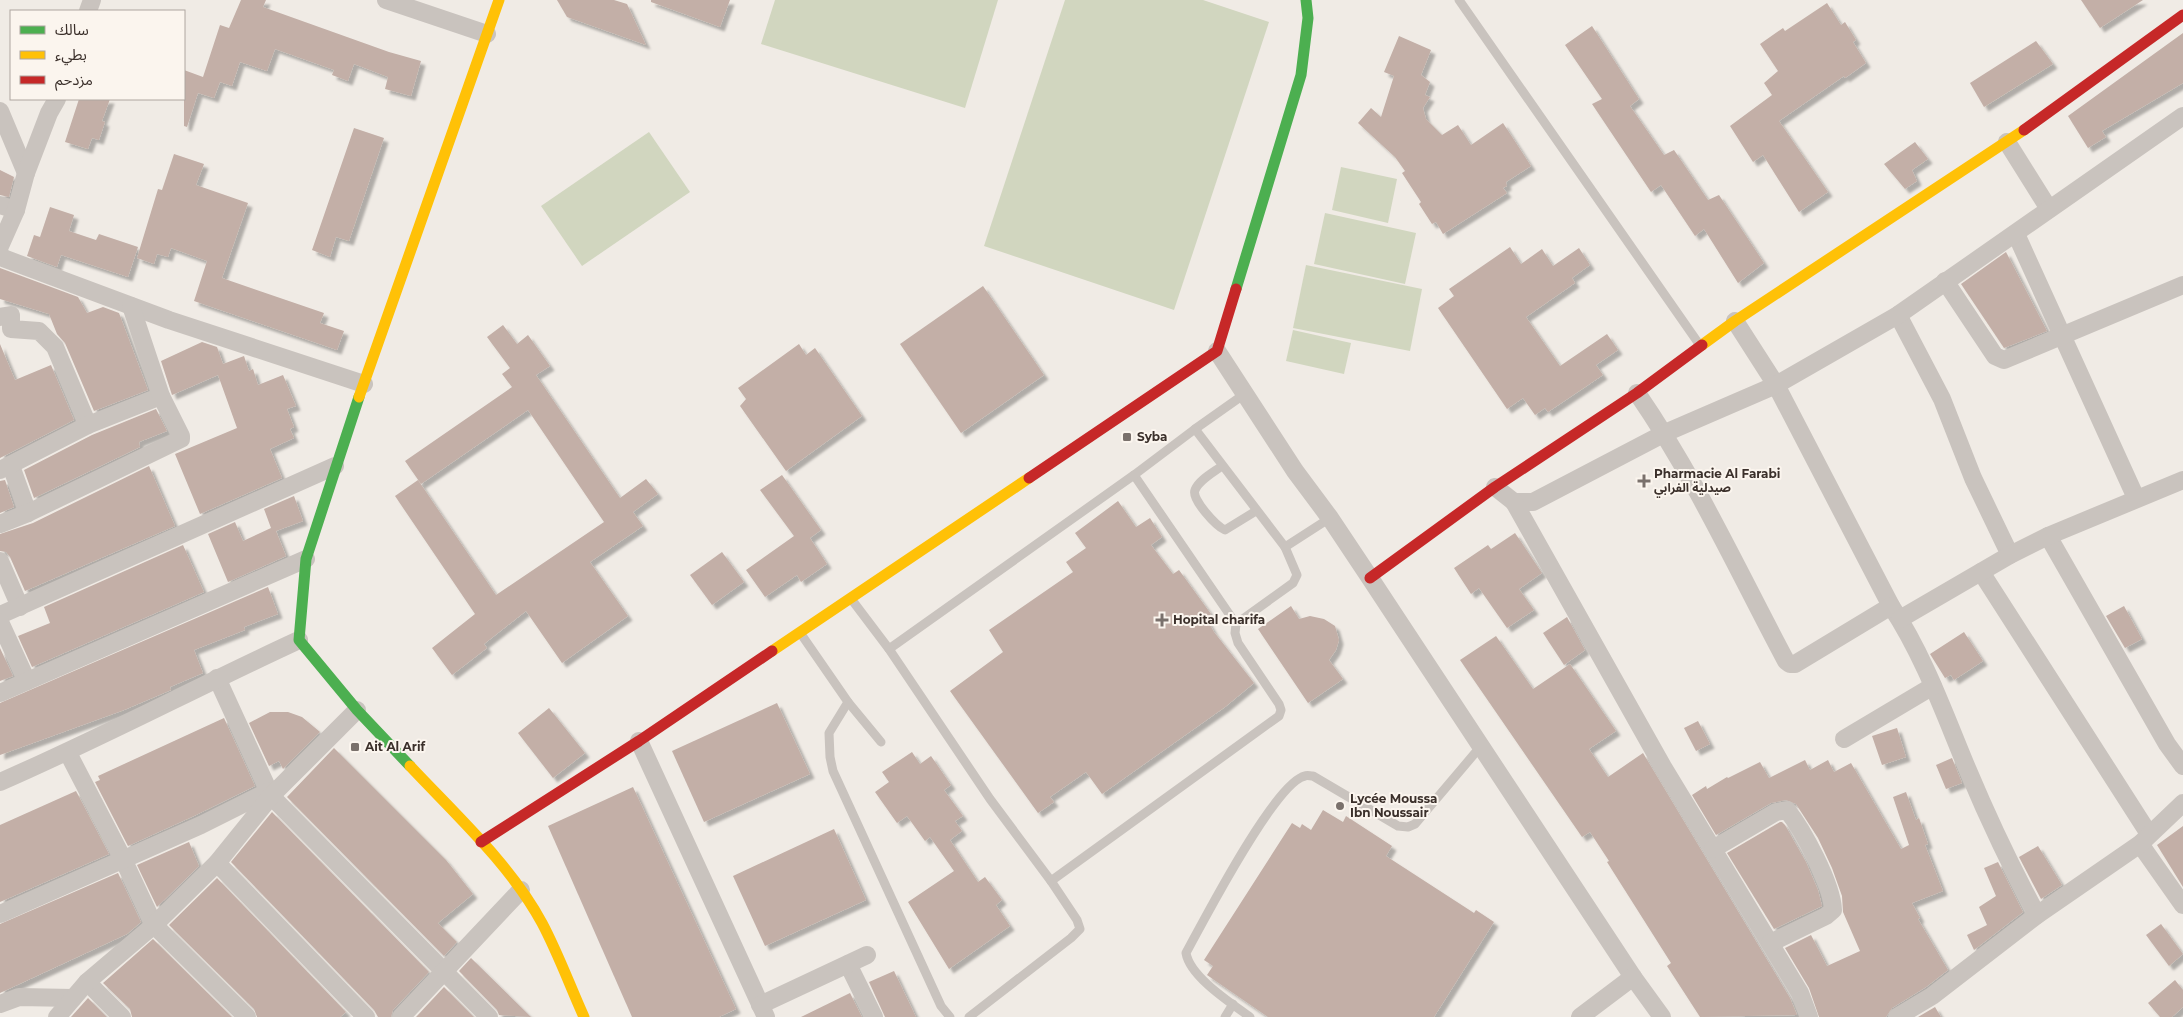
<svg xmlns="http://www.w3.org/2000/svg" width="2183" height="1017" font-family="Montserrat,'Noto Sans Arabic',sans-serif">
  <defs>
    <filter id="shadow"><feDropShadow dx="4.5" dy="4.5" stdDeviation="1" flood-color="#0004"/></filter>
  </defs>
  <rect width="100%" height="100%" fill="#f0ebe5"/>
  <g fill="#d1d6bf">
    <polygon points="775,0 998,0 965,108 761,44"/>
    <polygon points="1065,0 1203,0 1269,22 1174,310 984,246"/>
    <polygon points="649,132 690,192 582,266 541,206"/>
    <polygon points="1341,167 1397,179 1388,223 1332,210"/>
    <polygon points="1325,213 1416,233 1405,284 1314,264"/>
    <polygon points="1306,265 1422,289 1410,351 1293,328"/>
    <polygon points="1293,330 1351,343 1344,374 1286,361"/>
  </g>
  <g fill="#c3afa7" filter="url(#shadow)">
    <polygon points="241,0 266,0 263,7 389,52 421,61 411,96 385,89 388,77 354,64 348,81 332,75 334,70 275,49 267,71 240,62 232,86 220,82 214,98 198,93 187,127 184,126 184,70 203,77 220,25 229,28"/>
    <polygon points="557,0 614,0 627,4 646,45 567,17"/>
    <polygon points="651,0 730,0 720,27 651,2"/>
    <polygon points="2081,0 2143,0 2100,28"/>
    <polygon points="1827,3 1841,25 1845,22 1856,40 1853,42 1866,63 1845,78 1844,76 1779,121 1828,192 1799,212 1763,155 1753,162 1730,126 1772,95 1764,83 1778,71 1760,44 1783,28 1785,31"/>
    <polygon points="1592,26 1639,99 1630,106 1664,155 1674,150 1708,200 1719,195 1764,263 1738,283 1704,229 1695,236 1661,185 1651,192 1592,104 1602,99 1565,45"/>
    <polygon points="2183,33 2183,83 2102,131 2106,137 2088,148 2068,116"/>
    <polygon points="1399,36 1431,50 1421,75 1430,82 1425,95 1430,97 1423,108 1426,119 1442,135 1458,125 1471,145 1503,123 1531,166 1506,182 1507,186 1503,188 1507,193 1443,234 1436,222 1432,224 1419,204 1421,202 1402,173 1405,171 1395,157 1358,123 1371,108 1381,117 1394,76 1384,72"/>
    <polygon points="2036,41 2053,64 1984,107 1970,83"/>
    <polygon points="79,99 110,99 102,121 105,122 99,140 92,138 88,149 65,142"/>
    <polygon points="354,128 384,138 349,241 336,237 330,257 312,250"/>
    <polygon points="1915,142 1928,159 1912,170 1917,181 1905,189 1884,164"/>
    <polygon points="174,154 204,164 196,185 248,203 222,278 324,313 320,323 344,331 337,350 194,301 207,261 171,248 168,257 157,254 154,264 137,258 158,189 162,190"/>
    <polygon points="0,170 14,177 9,197 0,195"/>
    <polygon points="50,207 74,215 69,231 96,240 99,234 138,247 128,277 61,255 57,267 27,256 34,235 40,237"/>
    <polygon points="1510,247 1521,264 1542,249 1553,266 1579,248 1590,265 1572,278 1575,283 1526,317 1560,366 1607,334 1618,350 1596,365 1603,375 1548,412 1545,408 1535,415 1523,398 1507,409 1438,308 1454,296 1449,289"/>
    <polygon points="2006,252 2047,331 2004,348 1961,284"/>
    <polygon points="0,268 78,297 87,313 103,307 119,313 148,390 94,411 65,343 57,334 49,314 0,299"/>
    <polygon points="983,286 1044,375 961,433 900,344"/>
    <polygon points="503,325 517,344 528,335 550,366 536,375 620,498 646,479 658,494 633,512 643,526 590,562 628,616 562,663 526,611 484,644 487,648 452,675 432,648 475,614 395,496 418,480 496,595 604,522 528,410 421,484 405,461 512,387 502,374 510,368 487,337"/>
    <polygon points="202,342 217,347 223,364 244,356 249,371 253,369 258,385 283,375 296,406 287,409 294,427 290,429 294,438 270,449 282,478 200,514 175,454 237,428 218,375 172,395 161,361"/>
    <polygon points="0,344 15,380 51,365 74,420 0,458"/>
    <polygon points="799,344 806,355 815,348 862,416 786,471 740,406 746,399 738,388"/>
    <polygon points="156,409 167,431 139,442 140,447 34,498 24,470 92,435"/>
    <polygon points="149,466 175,526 25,591 10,557 6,552 0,551 0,534 33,523"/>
    <polygon points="782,475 821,530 810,538 827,564 801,582 797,575 765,597 746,570 794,536 760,490"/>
    <polygon points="5,480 14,507 0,513 0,481"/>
    <polygon points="294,496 303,521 276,531 286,556 228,582 208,534 235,522 243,541 271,528 264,509"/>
    <polygon points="1118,501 1136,527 1150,518 1162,537 1151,545 1173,574 1179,570 1211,614 1206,618 1214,632 1254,683 1225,707 1102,794 1086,772 1050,797 1054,802 1038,813 950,691 1003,652 989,630 1073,572 1066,562 1086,548 1075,533"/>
    <polygon points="1515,533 1542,573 1519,589 1534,610 1507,628 1479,588 1471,594 1454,568 1488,545 1491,549"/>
    <polygon points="183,545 204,592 32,667 18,636 50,623 44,607"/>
    <polygon points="722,552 744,582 712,605 690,575"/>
    <polygon points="268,587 278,614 244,627 245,630 194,650 203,673 170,687 171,690 164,693 124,710 0,755 0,703"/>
    <polygon points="1291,606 1299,619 1310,616 1324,619 1335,626 1339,640 1336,650 1329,660 1343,679 1308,703 1258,629"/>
    <polygon points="2124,606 2142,639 2125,648 2106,616"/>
    <polygon points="1567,617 1585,650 1564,665 1543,633"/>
    <polygon points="1964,632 1983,661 1954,680 1951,675 1945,678 1930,654"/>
    <polygon points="1496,636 1533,689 1570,664 1616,731 1589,749 1608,777 1643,753 1790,998 1797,1015 1700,1017 1667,966 1671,963 1607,862 1609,861 1590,832 1582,837 1460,660"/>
    <polygon points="0,648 13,676 0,681"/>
    <polygon points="777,703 810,774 704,822 672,751"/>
    <polygon points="549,708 585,753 553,778 518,733"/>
    <polygon points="270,712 288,712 302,717 320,732 283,769 279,761 269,766 249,723"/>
    <polygon points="224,718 255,786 196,815 128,846 95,782 100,780 98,776"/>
    <polygon points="1698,721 1710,744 1696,751 1684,728"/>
    <polygon points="1897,728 1906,757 1882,765 1872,736"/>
    <polygon points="334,748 446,860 473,894 438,923 457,942 444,956 287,797"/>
    <polygon points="912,752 920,764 931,756 951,785 944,790 963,816 955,821 962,831 950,840 978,882 985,877 1002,900 996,905 1010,926 949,969 908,902 954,871 930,837 925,841 907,816 897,823 875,792 889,782 882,772"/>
    <polygon points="1952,758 1962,783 1946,789 1936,765"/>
    <polygon points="1805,760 1810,770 1828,760 1834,772 1851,763 1901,849 1909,845 1893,797 1906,792 1916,820 1919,818 1928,844 1925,845 1943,891 1912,903 1920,918 1918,919 1948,970 1926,987 1892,1008 1886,1017 1819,1017 1809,988 1785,948 1811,935 1827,966 1860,951 1843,912 1842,896 1832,868 1818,838 1796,804 1786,800 1771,803 1716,835 1692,795 1706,786 1707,789 1727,777 1728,778 1760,762 1769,778"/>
    <polygon points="633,787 736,1009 719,1017 632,1017 548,826"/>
    <polygon points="76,791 109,854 0,902 0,825"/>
    <polygon points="1323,810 1343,822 1346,816 1392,846 1386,856 1474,913 1476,910 1494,922 1434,1017 1268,1017 1207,975 1213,966 1204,960 1292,823 1300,828 1302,824 1311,830"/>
    <polygon points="272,812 429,972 393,1010 391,1017 378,1017 374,1010 231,862"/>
    <polygon points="1780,822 1782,822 1785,825 1806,862 1818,890 1822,906 1774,929 1727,853"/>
    <polygon points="2183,826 2183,887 2157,845"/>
    <polygon points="834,829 866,900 765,946 733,876"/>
    <polygon points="189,842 199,866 157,907 137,865"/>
    <polygon points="2038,846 2062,885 2041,899 2019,857"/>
    <polygon points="1998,862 2023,912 1974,950 1967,935 1987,925 1979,907 1996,896 1984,868"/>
    <polygon points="118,873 141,922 127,934 0,993 0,924"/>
    <polygon points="217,878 346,1012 340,1017 257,1017 254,1009 169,925"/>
    <polygon points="2161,924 2183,954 2169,966 2146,935"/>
    <polygon points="153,939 232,1017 132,1017 130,1009 103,983"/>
    <polygon points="471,958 531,1017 499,1015 497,1010 459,971"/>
    <polygon points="894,971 916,1017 885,1017 869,982"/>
    <polygon points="2175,980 2183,990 2183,1007 2172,1017 2160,1017 2148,1003"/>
    <polygon points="444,987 474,1017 416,1017"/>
    <polygon points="850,993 862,1017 801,1017"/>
    <polygon points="88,998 107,1017 71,1017"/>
    <polygon points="1935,1007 1941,1017 1918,1017"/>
  </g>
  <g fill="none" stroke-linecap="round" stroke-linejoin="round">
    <g stroke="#c9c3be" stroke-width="9">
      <polyline points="1459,0 1699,344"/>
      <polyline points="1195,429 1246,393"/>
      <path d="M1222,466c-8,6 -23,14 -27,24 -4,9 21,36 30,40l31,-19"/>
      <polyline points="1134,475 1236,624"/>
      <polyline points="852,600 889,649 990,799 1051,881 1077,920 1080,929 1071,938 969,1017"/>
      <polyline points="801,634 848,702 829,733 830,757 833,771 941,1006 950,1017"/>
      <polyline points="889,649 1134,475 1195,429 1285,547 1330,518"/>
      <polyline points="848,702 881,742"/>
      <polyline points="1051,881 1279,716 1281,710 1279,704 1238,643 1235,633 1236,624 1293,583 1297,575 1285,547"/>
      <polyline points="1225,1017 1233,1004"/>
      <path d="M1250,1017c-19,-14 -60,-40 -64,-64 17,-31 89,-171 119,-177 2,-1 5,0 8,0l85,50 10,1 7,-3 66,-78"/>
    </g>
    <g stroke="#c9c3be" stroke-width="18">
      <polyline points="386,0 487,34"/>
      <polyline points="88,11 92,0"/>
      <polyline points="0,111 26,173"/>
      <polyline points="2007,142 2049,209"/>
      <polyline points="0,205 16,210"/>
      <polyline points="2016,234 2136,498"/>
      <polyline points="0,246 16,210 26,173 49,113 57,99"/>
      <polyline points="0,254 3,258 169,320 364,384"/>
      <polyline points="1945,281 1995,356 2004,360 2183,285"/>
      <polyline points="1898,315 1942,399 1973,478 2010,555"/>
      <polyline points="0,317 11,315 11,329 39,331 55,347 88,425"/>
      <path d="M1735,321l41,64 115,221c33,50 53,107 76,162 21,50 44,99 70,147"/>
      <polyline points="1217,351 1295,471 1330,518 1370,578 1633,977 1662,1017"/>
      <path d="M1637,393c58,84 101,178 149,268l4,3h5l96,-58"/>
      <polyline points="11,466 28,513"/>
      <polyline points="0,470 88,425 161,396"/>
      <polyline points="1495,487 1514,502 1533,502 1665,433 1776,385 1898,315 2183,116"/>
      <polyline points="1514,502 1663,767 1800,993 1809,1017"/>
      <polyline points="0,524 28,513 181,439 181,436 161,396 131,306"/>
      <polyline points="2048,536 2167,744 2183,766"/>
      <polyline points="0,561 20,607"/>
      <polyline points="1981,572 2149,834"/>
      <polyline points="0,615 335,466"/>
      <polyline points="1900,619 2010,555 2048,536 2183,480"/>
      <polyline points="0,622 27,681"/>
      <polyline points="217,678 271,796 489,1017"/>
      <polyline points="0,693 306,559"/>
      <polyline points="1844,739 1933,686"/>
      <polyline points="639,741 766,1017"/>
      <polyline points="68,753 123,859 154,925 247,1017"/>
      <path d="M0,782c101,-44 199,-96 299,-142"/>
      <polyline points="2140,844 2183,905"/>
      <path d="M1713,849l63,-37 11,-2c16,20 45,74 46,100l-7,6 -56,27"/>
      <polyline points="217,863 366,1017"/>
      <polyline points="0,914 201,825 269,791"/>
      <polyline points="848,964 874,1017"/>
      <polyline points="87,982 122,1017"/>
      <polyline points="0,1004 19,997 73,998"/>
      <polyline points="760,1005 867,955"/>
      <polyline points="57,1017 87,982 154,925 217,863 271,796 357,710"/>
      <polyline points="401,1017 521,890"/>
      <polyline points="1580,1017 1633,977"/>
      <polyline points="1897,1017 1932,996 2037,915 2140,844 2183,803"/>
    </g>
    <g stroke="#4caf50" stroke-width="11">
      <polyline points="1236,289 1301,75 1308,18 1306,0"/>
      <polyline points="359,397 306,559 299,640 357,710 410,766"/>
    </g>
    <g stroke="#ffc107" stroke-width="11">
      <polyline points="1702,345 1735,321 2024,130"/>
      <polyline points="359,397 499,0"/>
      <polyline points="772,651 1029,478"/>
      <path d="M410,766c45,48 101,99 132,157 16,30 28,63 42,94"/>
    </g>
    <g stroke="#c62828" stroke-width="11">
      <polyline points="2024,130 2183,15"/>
      <polyline points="1029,478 1217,351 1236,289"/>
      <polyline points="1370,578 1495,487 1637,393 1702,345"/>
      <polyline points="481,842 639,741 772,651"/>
    </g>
  </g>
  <g fill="#7a716c" stroke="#fbf5ee" stroke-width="2">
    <rect x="1122" y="432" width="10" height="10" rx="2.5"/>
    <path d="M1641.5 473.5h5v5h5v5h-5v5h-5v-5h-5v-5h5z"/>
    <path d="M1159.5 612.5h5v5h5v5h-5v5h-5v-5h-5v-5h5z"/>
    <rect x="350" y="742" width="10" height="10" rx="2.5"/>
    <circle cx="1340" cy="806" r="5"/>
  </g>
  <g text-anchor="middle" stroke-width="4" stroke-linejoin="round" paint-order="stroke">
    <g font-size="12" font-weight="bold" fill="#3b302b" stroke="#fbf5ee" text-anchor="start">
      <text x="1137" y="441">Syba</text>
      <text x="1654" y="478">Pharmacie Al Farabi<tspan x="1654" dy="14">صيدلية الفرابي</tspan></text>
      <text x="1173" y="624">Hopital charifa</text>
      <text x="365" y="751">Ait Al Arif</text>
      <text x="1350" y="803">Lycée Moussa<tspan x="1350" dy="14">Ibn Noussair</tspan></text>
    </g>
  </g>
  <rect x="10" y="10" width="175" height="90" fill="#fbf5ee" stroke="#aea6a0"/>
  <rect x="20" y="26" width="25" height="8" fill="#4caf50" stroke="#aea6a0"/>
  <text x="55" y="35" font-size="15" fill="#3b302b">سالك</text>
  <rect x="20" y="51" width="25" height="8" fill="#ffc107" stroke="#aea6a0"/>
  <text x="55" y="60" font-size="15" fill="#3b302b">بطيء</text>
  <rect x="20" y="76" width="25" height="8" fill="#c62828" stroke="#aea6a0"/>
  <text x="55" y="85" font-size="15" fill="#3b302b">مزدحم</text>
</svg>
